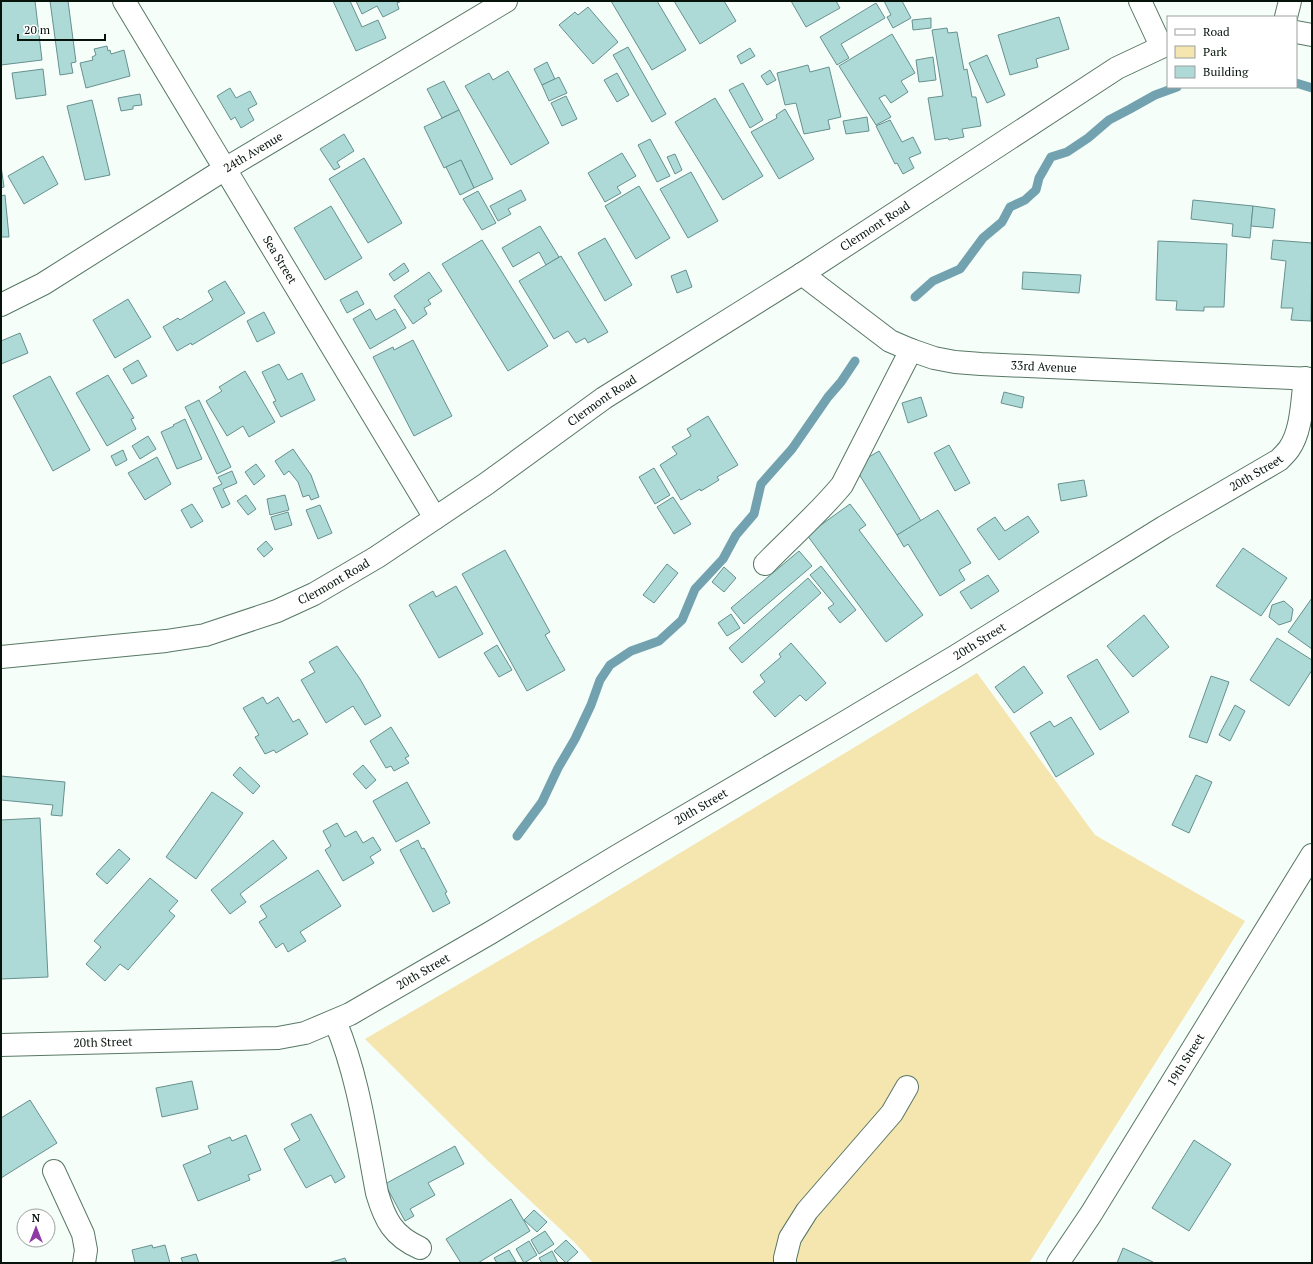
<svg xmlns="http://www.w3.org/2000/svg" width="1313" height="1264" font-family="'PT Serif',serif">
  <rect width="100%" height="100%" fill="#f6fef9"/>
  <polygon fill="#f5e5af" points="977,673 1095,835 1245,921 1029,1263 593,1263 575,1243 488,1161 365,1039 586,910"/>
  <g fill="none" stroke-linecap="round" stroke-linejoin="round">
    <g stroke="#72a2af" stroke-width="9">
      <polyline points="1296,83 1312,88"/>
      <polyline points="915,297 933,281 960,269 983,238 1002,222 1010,207 1025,200 1036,190 1039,178 1051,157 1067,152 1088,138 1109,120 1130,109 1155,95 1177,87"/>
      <polyline points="517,836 542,802 558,768 575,739 591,705 600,680 610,665 631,651 659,641 682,620 695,589 723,559 736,535 754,514 761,484 792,449 828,397 841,382 855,361"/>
    </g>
  </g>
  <g fill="#addad7" stroke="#66918e">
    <polygon points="1,1 35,1 42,60 1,65"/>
    <polygon points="50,1 68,1 76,62 71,63 73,73 60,75"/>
    <polygon points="333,1 350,1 362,27 378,20 386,38 356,51"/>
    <polygon points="356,1 402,1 397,3 399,9 383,17 377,6 362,14"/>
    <polygon points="611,1 657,1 686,50 652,70"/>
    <polygon points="674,1 724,1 736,21 700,44"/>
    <polygon points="791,1 836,1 840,8 806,27"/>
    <polygon points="884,1 902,1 911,18 893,28 887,17 891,15"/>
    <polygon points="876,3 885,18 841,44 849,58 837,65 820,37"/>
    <polygon points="588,7 618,42 593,64 559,25 575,12 578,15"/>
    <polygon points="1059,17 1069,49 1036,59 1038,67 1010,75 998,35"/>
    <polygon points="931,18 931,28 913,30 912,20"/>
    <polygon points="947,28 948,33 957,32 964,70 967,69 972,97 976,97 981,126 962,129 964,137 949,140 948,138 935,140 928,98 943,96 932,30"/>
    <polygon points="892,34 915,73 901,81 908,92 891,103 885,95 879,98 891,117 876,125 839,66"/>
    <polygon points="107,46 108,51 110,50 111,54 124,50 130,76 86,88 80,63 93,60 92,57 96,55 94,49"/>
    <polygon points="628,47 666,114 652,122 613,55"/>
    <polygon points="750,48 755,56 741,64 737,56"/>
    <polygon points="987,55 1005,95 987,103 969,63"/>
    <polygon points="933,57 936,80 919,82 916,60"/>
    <polygon points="547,62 555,79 542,85 534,69"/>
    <polygon points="808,65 810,72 829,67 841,117 828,120 830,129 804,134 796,103 785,105 777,73"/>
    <polygon points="43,69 46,95 16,99 12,73"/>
    <polygon points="770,70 776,80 767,85 761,76"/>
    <polygon points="508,71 549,143 511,165 465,86 489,73 493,80"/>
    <polygon points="617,73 629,95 617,102 604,80"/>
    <polygon points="559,77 567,93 549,101 542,85"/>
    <polygon points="444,81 459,110 442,118 427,89"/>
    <polygon points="743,83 763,120 750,128 729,90"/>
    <polygon points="230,88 236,98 250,91 257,104 248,109 254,120 241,128 235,117 231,120 217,96"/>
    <polygon points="140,94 142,105 133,106 133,109 121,111 118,98"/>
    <polygon points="566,96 577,119 562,126 551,103"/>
    <polygon points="715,98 763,176 723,200 675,122"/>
    <polygon points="92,100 110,175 85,180 67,106"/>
    <polygon points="785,109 814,159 779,179 751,132 777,118 776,115"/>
    <polygon points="459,110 493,179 474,188 461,160 444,168 424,127"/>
    <polygon points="867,117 869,131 846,134 843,121"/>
    <polygon points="890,120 902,142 913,137 921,153 909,158 914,168 903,174 897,163 895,164 876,126"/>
    <polygon points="344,134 354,151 337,162 340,167 334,170 320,149"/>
    <polygon points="650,139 670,176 657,182 638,145"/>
    <polygon points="622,153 636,176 617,187 621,193 605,202 588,173"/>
    <polygon points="675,154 682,170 675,174 667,157"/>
    <polygon points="43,156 58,184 24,204 8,176"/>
    <polygon points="364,158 402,223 368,243 329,179"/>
    <polygon points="461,160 474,188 460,195 446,167"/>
    <polygon points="1,166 4,187 1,188"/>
    <polygon points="691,172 718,221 688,238 660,189"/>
    <polygon points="639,186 670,238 636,259 605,206"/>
    <polygon points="521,190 526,200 508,209 511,214 498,221 490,206"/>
    <polygon points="478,191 496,223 482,230 463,199"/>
    <polygon points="5,195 9,237 1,237 1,196"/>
    <polygon points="1193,200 1253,206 1250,238 1232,236 1233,224 1191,219"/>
    <polygon points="331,206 362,258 325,280 294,228"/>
    <polygon points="1253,206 1275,209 1273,228 1251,226"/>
    <polygon points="540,226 559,257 546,265 539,252 513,267 502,248"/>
    <polygon points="605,238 632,285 605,301 578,253"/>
    <polygon points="482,240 548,346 508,371 442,264"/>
    <polygon points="1273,240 1312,243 1311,321 1291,320 1293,308 1281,308 1286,261 1271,259"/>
    <polygon points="1158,241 1227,244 1224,307 1204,307 1204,311 1176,310 1177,301 1156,300"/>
    <polygon points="561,256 608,332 588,343 585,338 576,343 568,331 554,339 519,281"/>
    <polygon points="404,263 409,271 394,281 389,274"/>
    <polygon points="686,270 692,287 677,293 671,276"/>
    <polygon points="429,272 442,291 428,300 431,304 424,308 427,314 413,324 394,296"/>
    <polygon points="1023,272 1081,275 1079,293 1022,289"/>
    <polygon points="225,281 245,313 192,345 191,343 177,351 163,327 178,318 180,320 213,300 208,291"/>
    <polygon points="357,291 364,304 347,313 340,300"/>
    <polygon points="128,299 151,337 115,358 93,320"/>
    <polygon points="370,309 376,320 395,309 406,328 370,349 353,319"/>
    <polygon points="264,312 275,333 257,342 247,321"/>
    <polygon points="20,333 28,353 1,364 1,341"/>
    <polygon points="413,340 452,416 414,436 373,357 393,347 394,350"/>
    <polygon points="138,360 147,376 132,384 123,369"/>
    <polygon points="279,364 288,380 302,373 315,400 281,417 273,402 276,401 262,372"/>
    <polygon points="245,371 275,422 249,437 243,426 227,436 206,401 222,391 219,387"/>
    <polygon points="108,375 134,418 131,419 136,429 107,446 76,393"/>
    <polygon points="50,376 90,450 53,471 13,396"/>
    <polygon points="1004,392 1024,397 1022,408 1001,403"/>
    <polygon points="921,397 927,416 908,423 902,403"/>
    <polygon points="199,400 231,467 217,474 185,407"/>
    <polygon points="708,416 738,465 717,477 719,480 701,491 700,489 681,500 660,465 677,454 672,447 691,436 687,429"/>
    <polygon points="185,419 202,459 177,469 161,432 174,426 173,425"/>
    <polygon points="148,436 156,449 140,459 132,446"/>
    <polygon points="949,445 970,483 955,491 934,453"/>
    <polygon points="293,449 311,475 319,497 311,500 309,495 303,497 298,482 289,471 284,475 275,461"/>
    <polygon points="123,450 127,460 116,466 111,456"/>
    <polygon points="879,451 921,521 897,535 854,466"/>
    <polygon points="157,457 171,484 145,500 128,473"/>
    <polygon points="256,464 265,476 254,485 245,472"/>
    <polygon points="654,468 670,495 655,504 639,477"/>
    <polygon points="232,471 237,483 223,489 230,504 222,508 213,488 222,484 218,477"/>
    <polygon points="1084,480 1087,496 1061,501 1058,484"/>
    <polygon points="246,495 256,509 248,515 237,501"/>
    <polygon points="285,495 289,510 270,515 267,499"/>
    <polygon points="673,497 691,524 674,534 657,507"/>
    <polygon points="192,504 203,521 191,528 181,510"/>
    <polygon points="850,504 866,525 859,530 923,615 886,642 807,535"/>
    <polygon points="320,505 332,533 318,539 306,510"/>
    <polygon points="938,510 971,563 959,570 965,580 940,596 908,544 904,547 897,535"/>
    <polygon points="288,512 292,525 275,530 271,517"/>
    <polygon points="1028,516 1039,532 999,560 977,529 995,517 1005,531"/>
    <polygon points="266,541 273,549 264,557 257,549"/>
    <polygon points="1243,548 1287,578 1261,616 1216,586"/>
    <polygon points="505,550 550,632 545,635 565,670 527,691 462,574"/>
    <polygon points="799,551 812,566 744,624 731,608"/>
    <polygon points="667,564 678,573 654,603 643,595"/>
    <polygon points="821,566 856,610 840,623 828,608 834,604 810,575"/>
    <polygon points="724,567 736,578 724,592 712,582"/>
    <polygon points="988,575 999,591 971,609 960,592"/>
    <polygon points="808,578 821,593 742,663 729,648"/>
    <polygon points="456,586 483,634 439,658 409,605 433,591 436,597"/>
    <polygon points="1312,598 1312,649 1288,632"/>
    <polygon points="1284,601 1293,609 1291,621 1279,625 1269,617 1272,605"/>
    <polygon points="731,614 740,628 727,636 718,623"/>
    <polygon points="1144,615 1169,647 1133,677 1107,646"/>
    <polygon points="1277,638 1312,660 1312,670 1289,706 1250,680"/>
    <polygon points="791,643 826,683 806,701 800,695 775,717 753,692 765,682 760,675 781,657 779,654"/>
    <polygon points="497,645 512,670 499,677 484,653"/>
    <polygon points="337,646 360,679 381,716 365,725 353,706 326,723 301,680 315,672 309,662"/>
    <polygon points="1097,659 1129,712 1100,730 1067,676"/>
    <polygon points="1024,666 1043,693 1014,713 995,687"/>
    <polygon points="1211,676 1229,682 1207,743 1189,737"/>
    <polygon points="263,697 267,704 278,697 293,722 299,719 308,734 276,753 274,750 265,754 255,737 259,735 243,708"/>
    <polygon points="1235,705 1245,711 1230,741 1219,735"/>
    <polygon points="1071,717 1094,754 1056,777 1030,733 1050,721 1054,727"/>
    <polygon points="391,727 409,756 405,758 409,763 394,771 391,766 386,768 370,741"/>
    <polygon points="363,765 376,780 366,789 353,774"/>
    <polygon points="240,767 260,786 253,794 233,775"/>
    <polygon points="1196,775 1212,782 1189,833 1172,825"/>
    <polygon points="1,776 65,782 62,816 51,815 53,805 1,800"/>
    <polygon points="407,782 430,823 396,842 373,801"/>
    <polygon points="212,792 243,813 196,879 166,857"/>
    <polygon points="40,818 48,977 1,979 1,820"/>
    <polygon points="337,823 345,837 356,831 363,843 373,837 381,850 370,857 374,863 343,881 325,850 331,846 323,831"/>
    <polygon points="273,840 287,858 240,894 246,902 230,914 211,890"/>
    <polygon points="418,840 422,849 424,848 447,892 445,893 450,903 433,912 400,850"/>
    <polygon points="119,849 130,859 107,884 96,874"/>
    <polygon points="318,870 341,906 300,932 306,941 288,952 283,943 276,948 259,922 267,917 260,906"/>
    <polygon points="150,878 178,901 169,911 175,916 128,970 120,964 105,981 86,964 101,947 94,941"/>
    <polygon points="192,1081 198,1109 162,1117 156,1088"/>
    <polygon points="30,1100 57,1143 1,1178 1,1118"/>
    <polygon points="311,1114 345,1177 335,1183 331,1175 306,1188 284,1149 300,1140 291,1124"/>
    <polygon points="246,1135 261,1170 248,1175 250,1180 198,1201 183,1165 211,1153 208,1146 230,1137 232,1141"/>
    <polygon points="1194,1140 1231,1164 1189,1231 1152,1208"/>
    <polygon points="455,1146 464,1164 428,1183 435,1195 410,1209 414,1216 405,1221 385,1184"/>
    <polygon points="511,1199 530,1231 478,1263 461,1263 446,1239"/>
    <polygon points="534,1210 547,1222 537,1232 524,1220"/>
    <polygon points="545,1231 554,1244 539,1254 531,1240"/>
    <polygon points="566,1240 578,1252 566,1263 554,1251"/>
    <polygon points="529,1241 537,1255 524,1263 516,1249"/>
    <polygon points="152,1245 153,1248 165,1245 170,1263 135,1263 132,1250"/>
    <polygon points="1123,1248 1153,1262 1153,1263 1117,1263"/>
    <polygon points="509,1250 516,1262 497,1263 494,1258"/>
    <polygon points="552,1251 558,1263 542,1263 539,1258"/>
    <polygon points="196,1254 199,1263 183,1263 181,1258"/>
    <polygon points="345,1258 347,1263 328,1263"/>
  </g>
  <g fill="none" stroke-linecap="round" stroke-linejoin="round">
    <g stroke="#587865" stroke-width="24">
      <g id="minor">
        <path id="s1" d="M124,1l311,517"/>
        <polyline points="1140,1 1161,46"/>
        <polyline points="1286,17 1290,1"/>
        <polyline points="1296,32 1312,35"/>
        <path id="s2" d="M802,274l88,67 21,9 23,8 21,4 26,2 331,15"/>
        <path id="s3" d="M1,305l42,-21 182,-115 281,-168"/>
        <path d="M765,564c26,-27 54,-51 77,-79l69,-135"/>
        <path id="s4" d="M1,657l165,-16 39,-6 72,-24 37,-17 63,-37 109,-73 118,-86 198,-124 315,-206 51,-24"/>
        <path d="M335,1021c23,54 31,114 42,172 8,27 16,43 43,55"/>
        <path id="s5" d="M1,1045l277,-7 27,-5 45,-19 140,-81 129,-78 218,-128 119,-71 208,-129 115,-67c3,-3 7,-7 10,-11 13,-18 13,-49 16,-71"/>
        <polyline points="54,1171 83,1234 86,1250 84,1263"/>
        <polyline points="785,1263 785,1258 790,1238 807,1211 892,1113 907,1087"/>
        <path id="s6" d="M1058,1263l33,-49 221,-359"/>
      </g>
    </g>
    <use href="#minor" stroke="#fff" stroke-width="22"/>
  </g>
  <g text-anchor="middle" stroke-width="3" stroke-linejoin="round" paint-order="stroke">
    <g font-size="12" fill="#06130b" stroke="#fff">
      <text dy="4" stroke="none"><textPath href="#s3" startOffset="295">24th Avenue</textPath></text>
      <text dy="4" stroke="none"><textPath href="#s4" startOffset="993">Clermont Road</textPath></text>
      <text dy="4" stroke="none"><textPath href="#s1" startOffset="302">Sea Street</textPath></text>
      <text dy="4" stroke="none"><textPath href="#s2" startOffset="268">33rd Avenue</textPath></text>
      <text dy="4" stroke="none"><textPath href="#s4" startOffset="669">Clermont Road</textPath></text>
      <text dy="4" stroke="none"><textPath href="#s5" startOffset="1409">20th Street</textPath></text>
      <text dy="4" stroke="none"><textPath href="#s4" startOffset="345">Clermont Road</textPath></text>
      <text dy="4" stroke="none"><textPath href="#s5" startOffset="1085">20th Street</textPath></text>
      <text dy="4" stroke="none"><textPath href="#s5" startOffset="761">20th Street</textPath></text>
      <text dy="4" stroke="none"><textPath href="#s5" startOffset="438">20th Street</textPath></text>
      <text dy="4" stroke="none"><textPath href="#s5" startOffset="102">20th Street</textPath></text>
      <text dy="4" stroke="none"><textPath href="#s6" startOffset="240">19th Street</textPath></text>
    </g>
  </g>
  <rect width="1313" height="1264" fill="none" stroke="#06130b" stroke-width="4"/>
  <rect x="1167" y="16" width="130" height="72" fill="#ffffff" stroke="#9ba19d"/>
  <rect x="1175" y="29" width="20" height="6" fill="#ffffff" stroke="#9ba19d"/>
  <text x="1203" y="36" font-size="12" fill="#06130b">Road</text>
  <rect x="1175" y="46" width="20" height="12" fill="#f5e5af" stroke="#9ba19d"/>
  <text x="1203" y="56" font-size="12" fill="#06130b">Park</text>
  <rect x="1175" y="66" width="20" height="12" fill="#addad7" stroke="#9ba19d"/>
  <text x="1203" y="76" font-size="12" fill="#06130b">Building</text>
  <g transform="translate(36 1228)"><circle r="19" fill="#ffffff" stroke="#9ba19d"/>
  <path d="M0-3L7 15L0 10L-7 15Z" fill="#8f39a6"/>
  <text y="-6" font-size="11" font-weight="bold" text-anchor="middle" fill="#06130b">N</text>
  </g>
  <path d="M18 34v6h87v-6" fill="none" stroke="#06130b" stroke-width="2"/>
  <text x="24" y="34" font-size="12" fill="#06130b" stroke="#ffffff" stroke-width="3" paint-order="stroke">20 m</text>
</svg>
